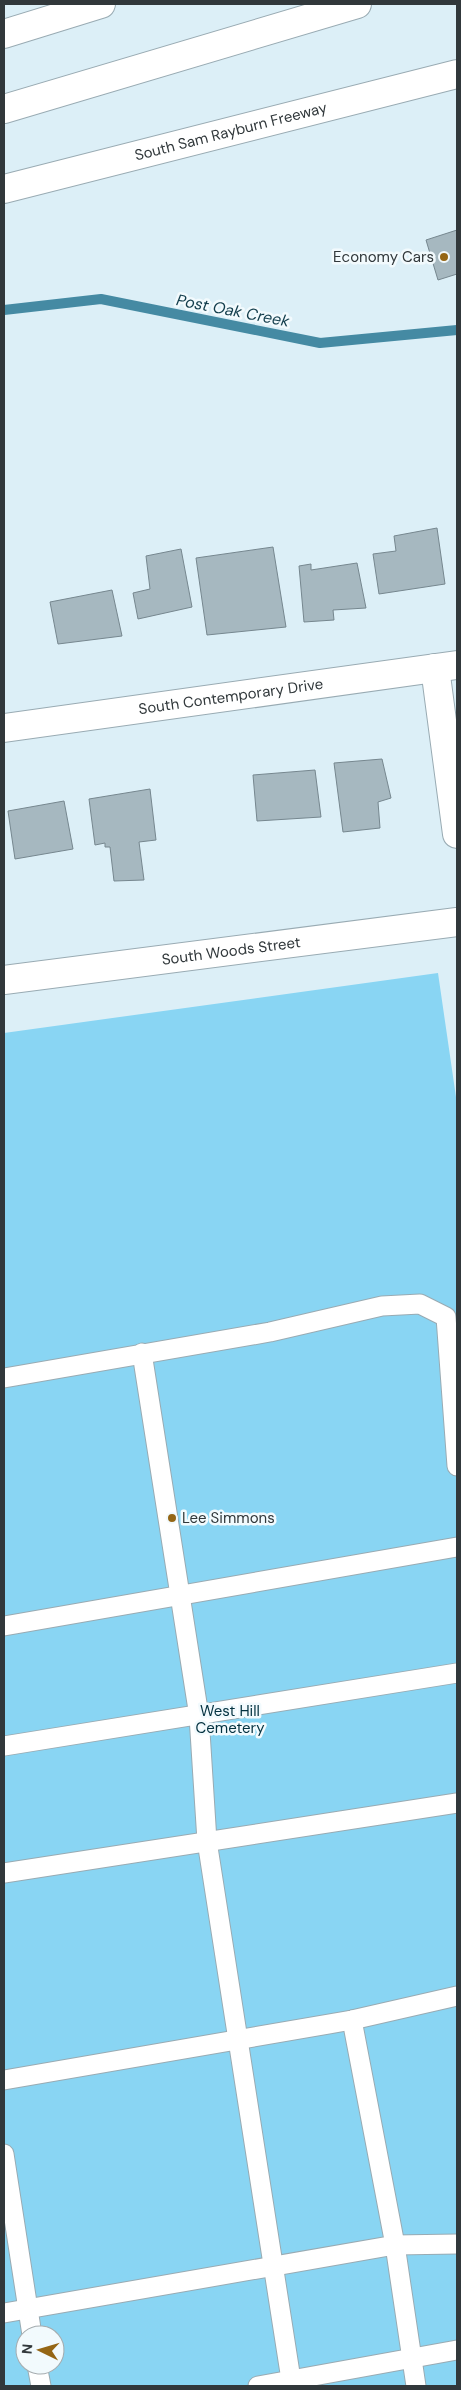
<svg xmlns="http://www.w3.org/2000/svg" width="461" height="2390" font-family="'DM Sans',sans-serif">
  <rect width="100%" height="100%" fill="#dceff7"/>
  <path fill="#89d5f3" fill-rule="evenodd" d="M438,973l19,131v1282h-453v-1353zM25,2335h30v30h-30z"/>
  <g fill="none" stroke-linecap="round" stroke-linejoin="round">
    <polyline stroke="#458aa3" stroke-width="10" points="4,310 101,299 320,343 457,330"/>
  </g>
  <g fill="#a6b8c0" stroke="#76878f">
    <polygon points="457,230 457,274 438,280 426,240"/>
    <polygon points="437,528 445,584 379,594 373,554 396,551 394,536"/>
    <polygon points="273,547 286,627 207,635 196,558"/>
    <polygon points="181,549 192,607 138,619 133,593 150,589 146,556"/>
    <polygon points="357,563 366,608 333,610 334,620 304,622 299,566 311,564 311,570"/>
    <polygon points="112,590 122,636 58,644 50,602"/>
    <polygon points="382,759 391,798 378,802 380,828 343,832 334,763"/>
    <polygon points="315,770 321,817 257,821 253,775"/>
    <polygon points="150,789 156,840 139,842 144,880 114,881 110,847 105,847 105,843 95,845 89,799"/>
    <polygon points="64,801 73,849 15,859 8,811"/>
  </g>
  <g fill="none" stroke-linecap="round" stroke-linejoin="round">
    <g stroke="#99abb3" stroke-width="21">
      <g id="service">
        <polyline points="142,1353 199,1716 207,1841 292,2386"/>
        <polyline points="4,1378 270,1332 382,1306 420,1304 446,1317 457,1466"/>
        <polyline points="4,1626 457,1547"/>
        <polyline points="4,1746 457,1673"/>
        <polyline points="4,1873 457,1803"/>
        <polyline points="352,2020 395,2245 416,2386"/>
        <polyline points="4,2080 352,2020 457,1996"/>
        <polyline points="4,2154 32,2335"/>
        <polyline points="4,2313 395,2245 457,2244"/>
        <polyline points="37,2365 41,2386"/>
        <polyline points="258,2386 457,2350"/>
      </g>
    </g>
    <g stroke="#99abb3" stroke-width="30">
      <g id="minor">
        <polyline points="435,668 457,834"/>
        <path id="s1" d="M4,728l453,-63"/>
        <path id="s2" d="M4,980l453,-58"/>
      </g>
    </g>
    <g stroke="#99abb3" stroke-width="30">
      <g id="secondary">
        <path id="s3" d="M4,189l453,-115"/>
      </g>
    </g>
    <g stroke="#99abb3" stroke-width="30">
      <g id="motorway">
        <polyline points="4,34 101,4"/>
        <polyline points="4,109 357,4"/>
      </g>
    </g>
    <use href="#service" stroke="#fff" stroke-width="19"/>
    <use href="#minor" stroke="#fff" stroke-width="28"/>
    <use href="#secondary" stroke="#fff" stroke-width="28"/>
    <use href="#motorway" stroke="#fff" stroke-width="28"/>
  </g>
  <g fill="#956615" stroke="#f2fafd" stroke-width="2">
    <circle cx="444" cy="257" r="5"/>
    <circle cx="172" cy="1518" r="5"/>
  </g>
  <g text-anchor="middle" stroke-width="5" stroke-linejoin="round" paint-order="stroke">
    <g font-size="15" fill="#31383b" stroke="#f2fafd">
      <text dy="5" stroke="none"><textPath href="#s3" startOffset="234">South Sam Rayburn Freeway</textPath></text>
      <text dy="5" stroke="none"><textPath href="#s1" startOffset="229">South Contemporary Drive</textPath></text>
      <text dy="5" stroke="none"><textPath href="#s2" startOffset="229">South Woods Street</textPath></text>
    </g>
    <g font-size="15" fill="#31383b" stroke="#f2fafd" text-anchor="end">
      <text x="434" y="262">Economy Cars</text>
      <text x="182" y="1523" text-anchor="start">Lee Simmons</text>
    </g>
    <g font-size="15" fill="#043240" stroke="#f2fafd">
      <text x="230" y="1716">West Hill<tspan x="230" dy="17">Cemetery</tspan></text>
    </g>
    <g font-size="16" font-style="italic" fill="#123d4c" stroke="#f2fafd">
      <text transform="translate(233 310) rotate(11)" y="6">Post Oak Creek</text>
    </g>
  </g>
  <rect width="461" height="2390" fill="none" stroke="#31383b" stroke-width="10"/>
  <g transform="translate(40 2350) rotate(275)"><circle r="24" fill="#f2fafd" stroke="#a5acaf"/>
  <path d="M0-4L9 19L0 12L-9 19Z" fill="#956615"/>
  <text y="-8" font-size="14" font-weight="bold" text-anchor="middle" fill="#31383b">N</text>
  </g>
</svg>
